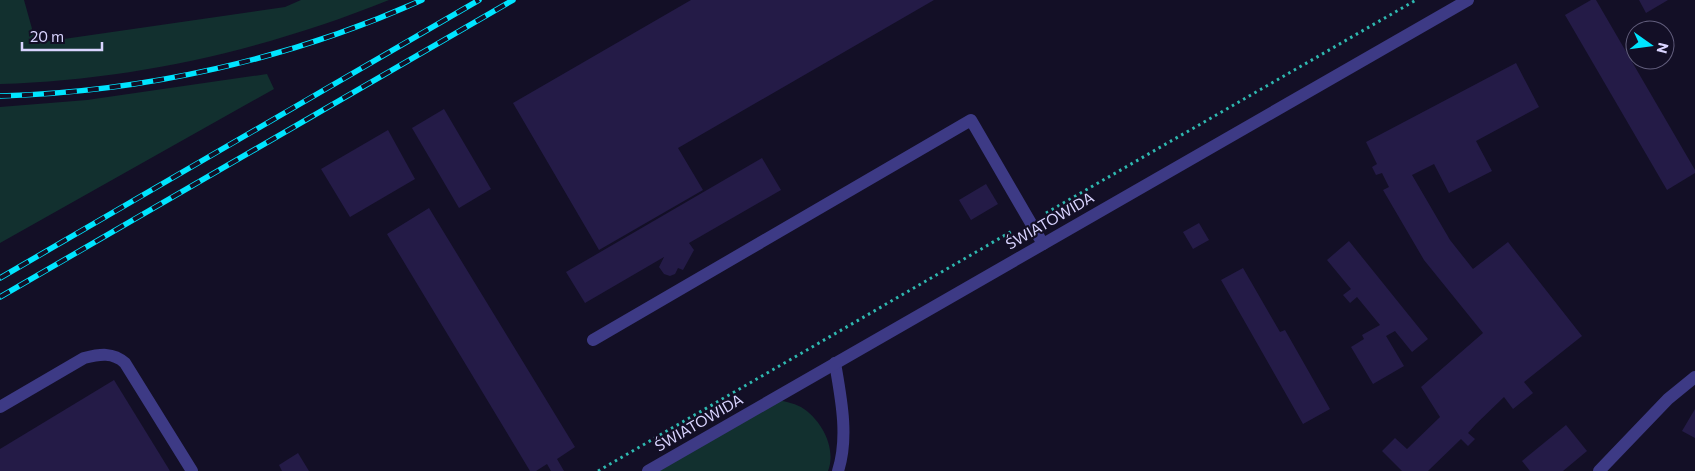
<svg xmlns="http://www.w3.org/2000/svg" width="1695" height="471" font-family="Commissioner,sans-serif">
  <rect width="100%" height="100%" fill="#130f26"/>
  <g fill="#12302f">
    <path d="M0,0h24l12,43 249,-36 16,-7h88c-124,50 -256,80 -389,84z"/>
    <polygon points="267,74 274,89 0,243 0,107 87,100"/>
    <path d="M774,399c9,2 19,4 27,8 20,12 36,41 27,64h-180z"/>
  </g>
  <g fill="#241b47">
    <polygon points="691,0 934,0 678,148 703,190 599,250 513,103"/>
    <polygon points="1591,0 1596,0 1695,170 1695,173 1667,190 1565,15"/>
    <polygon points="1639,0 1668,0 1646,13"/>
    <polygon points="1516,63 1539,107 1476,141 1492,171 1449,193 1434,164 1412,175 1450,240 1473,269 1508,242 1582,336 1524,382 1533,393 1513,409 1504,397 1476,424 1468,433 1475,439 1468,446 1461,439 1428,471 1402,471 1382,451 1395,438 1407,449 1440,417 1421,387 1483,333 1424,260 1383,190 1389,187 1382,173 1376,175 1372,167 1377,164 1366,142"/>
    <polygon points="444,109 491,189 459,208 412,128"/>
    <polygon points="388,130 415,179 350,217 321,169"/>
    <polygon points="762,158 781,190 689,243 694,250 683,270 678,268 675,274 670,276 664,274 659,267 664,257 585,303 566,272"/>
    <polygon points="986,184 998,204 971,220 959,200"/>
    <polygon points="429,208 575,447 557,459 564,471 551,471 547,464 536,471 530,471 387,234"/>
    <polygon points="1199,223 1209,240 1193,249 1183,232"/>
    <polygon points="1349,241 1428,339 1412,352 1395,331 1386,336 1404,366 1373,384 1351,347 1364,339 1362,335 1380,325 1357,297 1350,303 1343,295 1351,289 1327,260"/>
    <polygon points="1243,268 1280,332 1285,330 1330,409 1303,424 1221,280"/>
    <polygon points="114,380 170,471 0,471 0,449"/>
    <polygon points="1695,409 1695,438 1682,431"/>
    <polygon points="1566,425 1587,451 1563,471 1530,471 1522,461"/>
    <polygon points="298,453 309,471 282,471 279,465"/>
  </g>
  <g fill="none" stroke-linecap="round" stroke-linejoin="round">
    <g stroke="#2fb8b0" stroke-width="3" stroke-dasharray="2.5 4" stroke-linecap="butt">
      <polyline points="1046,213 1416,0"/>
      <polyline points="598,471 1014,230"/>
    </g>
    <g stroke="#3d3a85" stroke-width="12">
      <polyline points="593,340 971,120 1043,244"/>
      <path d="M835,363c6,35 14,74 3,108"/>
      <path d="M0,407l84,-49c16,-4 29,-6 41,5l67,108"/>
      <polyline points="648,471 1468,0"/>
      <polyline points="1599,471 1668,399 1695,377"/>
    </g>
    <g stroke="#00e5ff" stroke-width="5.5">
      <g id="rail">
        <path d="M0,96c144,-4 291,-37 422,-96"/>
        <polyline points="0,278 479,0"/>
        <polyline points="0,297 513,0"/>
      </g>
    </g>
    <use href="#rail" stroke="#130f26" stroke-width="4" stroke-dasharray="11" stroke-linecap="butt"/>
  </g>
  <g text-anchor="middle" stroke-width="4.5" stroke-linejoin="round" paint-order="stroke">
    <g font-size="15" fill="#d9d4ff" stroke="#130f26">
      <text transform="translate(1050 221) rotate(-30)" y="5">ŚWIATOWIDA</text>
      <text transform="translate(699 423) rotate(-30)" y="5">ŚWIATOWIDA</text>
    </g>
  </g>
  <g transform="translate(1650 45) rotate(104)"><circle r="24" fill="#130f26" stroke="#625e7d"/>
  <path d="M0-4L9 19L0 12L-9 19Z" fill="#00e5ff"/>
  <text y="-8" font-size="14" font-weight="bold" text-anchor="middle" fill="#d9d4ff">N</text>
  </g>
  <path d="M22 42v8h80v-8" fill="none" stroke="#d9d4ff" stroke-width="2.5"/>
  <text x="30" y="42" font-size="15" fill="#d9d4ff" stroke="#130f26" stroke-width="4" paint-order="stroke">20 m</text>
</svg>
